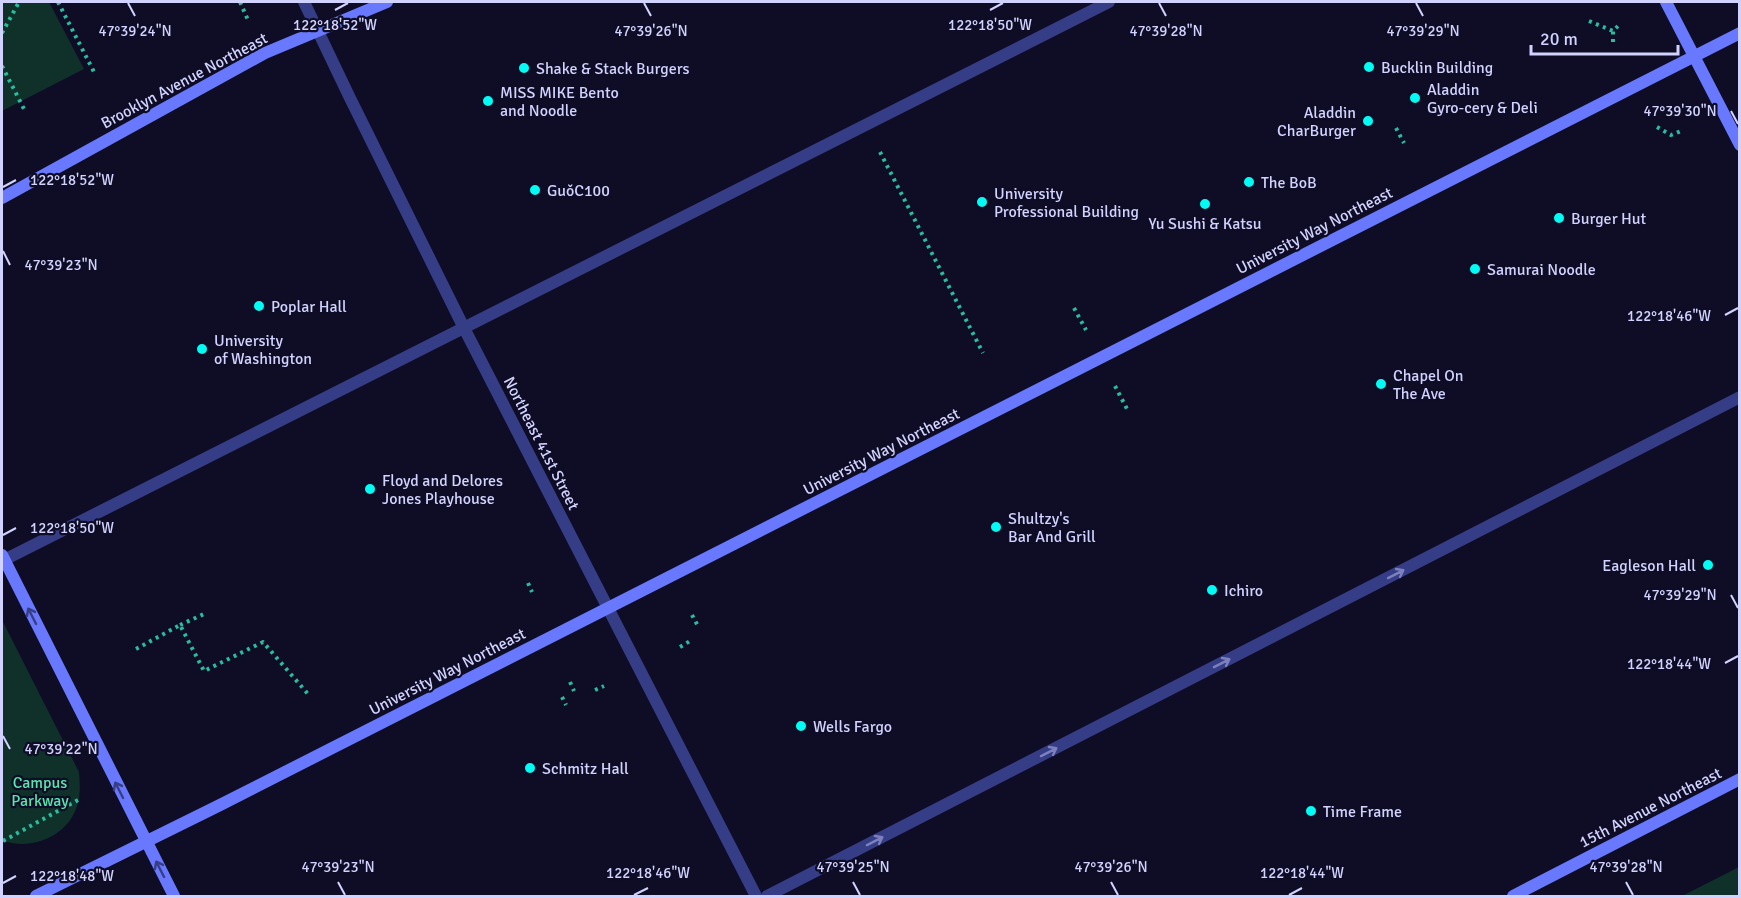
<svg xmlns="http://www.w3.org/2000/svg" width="1741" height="898" font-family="Signika,sans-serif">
  <rect width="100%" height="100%" fill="#0e0d25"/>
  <g fill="#10302a">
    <polygon points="2,2 49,2 84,69 2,111"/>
    <path d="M2,620l77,152c1,12 2,25 -3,37 -11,29 -47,42 -74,31z"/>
    <polygon points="1739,867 1739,896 1682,896"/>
  </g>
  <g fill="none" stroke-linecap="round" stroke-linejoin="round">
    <g stroke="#28bda0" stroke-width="4" stroke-dasharray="3 4.5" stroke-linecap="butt">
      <polyline points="58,2 95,74"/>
      <polyline points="240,2 248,20"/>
      <polyline points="1589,21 1613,31"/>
      <polyline points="2,33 19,2"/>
      <polyline points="1613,42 1613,31 1619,25"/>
      <polyline points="2,66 24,109"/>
      <polyline points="1657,127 1671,135 1681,131"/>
      <polyline points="1396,128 1404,143"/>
      <polyline points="880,152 983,353"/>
      <polyline points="1074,308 1086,330"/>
      <polyline points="1115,386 1127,409"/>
      <polyline points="528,583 532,592"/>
      <polyline points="692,615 698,626"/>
      <polyline points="180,625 206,613"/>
      <polyline points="680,647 690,641"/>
      <polyline points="136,649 180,625 204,671 263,642 308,694"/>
      <polyline points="570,682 574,691"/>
      <polyline points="595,690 604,686"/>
      <polyline points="562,697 566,705"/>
      <polyline points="3,841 78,800"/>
    </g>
    <g stroke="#363d87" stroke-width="12">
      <polyline points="4,560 1109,2"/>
      <polyline points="767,896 1740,397"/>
    </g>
    <polyline stroke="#363d87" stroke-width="12" points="304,2 349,96 464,328 756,896"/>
    <g stroke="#6979ff" stroke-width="12">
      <polyline points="1666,2 1740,145"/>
      <polyline points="2,198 265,53 387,2"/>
      <polyline points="2,555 174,896"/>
      <polyline points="36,896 220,805 1740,33"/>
      <polyline points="1513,896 1740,779"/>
    </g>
  </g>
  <defs><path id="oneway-shaft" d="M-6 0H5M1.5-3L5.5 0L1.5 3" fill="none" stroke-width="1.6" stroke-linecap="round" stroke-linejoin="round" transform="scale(1.5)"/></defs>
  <g stroke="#7c80bd">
    <use href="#oneway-shaft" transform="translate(1396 574) rotate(-27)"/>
    <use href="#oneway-shaft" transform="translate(1222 663) rotate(-27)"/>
    <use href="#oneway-shaft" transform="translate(1049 752) rotate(-27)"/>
    <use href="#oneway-shaft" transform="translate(875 841) rotate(-27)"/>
  </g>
  <g stroke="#373e87">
    <use href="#oneway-shaft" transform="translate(32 616) rotate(-117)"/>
    <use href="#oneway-shaft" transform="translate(119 790) rotate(-117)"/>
    <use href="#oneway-shaft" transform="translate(160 869) rotate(-117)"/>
  </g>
  <path fill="none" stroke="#d2d2ff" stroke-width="2" d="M128,3l7,13M644,3l7,13M1159,3l7,13M1416,3l7,13M335,10l13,-7M990,10l13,-7M1731,111l7,13M3,187l13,-7M3,251l7,14M1725,315l13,-7M3,535l13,-7M1731,595l7,13M1725,663l13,-7M3,736l7,13M338,882l7,13M853,882l7,13M1111,882l7,13M1626,882l7,13M3,883l13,-7M634,895l14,-7M1289,895l13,-7"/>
  <g fill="#00fdf5" stroke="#0e0d25" stroke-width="2">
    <circle cx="1369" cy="67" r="6"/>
    <circle cx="524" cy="68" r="6"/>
    <circle cx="1415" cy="98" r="6"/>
    <circle cx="488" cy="101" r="6"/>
    <circle cx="1368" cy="121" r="6"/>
    <circle cx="1249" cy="182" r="6"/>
    <circle cx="535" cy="190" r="6"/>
    <circle cx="982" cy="202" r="6"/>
    <circle cx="1205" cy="204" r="6"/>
    <circle cx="1559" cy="218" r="6"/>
    <circle cx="1475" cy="269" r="6"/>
    <circle cx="259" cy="306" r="6"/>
    <circle cx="202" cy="349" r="6"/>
    <circle cx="1381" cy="384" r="6"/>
    <circle cx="370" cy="489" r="6"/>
    <circle cx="996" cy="527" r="6"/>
    <circle cx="1708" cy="565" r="6"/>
    <circle cx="1212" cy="590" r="6"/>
    <circle cx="801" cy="726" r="6"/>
    <circle cx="530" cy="768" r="6"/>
    <circle cx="1311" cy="811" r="6"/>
  </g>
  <g text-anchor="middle" stroke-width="4.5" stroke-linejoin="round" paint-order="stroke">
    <g font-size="16" fill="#d2d2ff" stroke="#0e0d25" text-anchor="start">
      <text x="1381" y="73">Bucklin Building</text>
      <text x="536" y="74">Shake &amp; Stack Burgers</text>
      <text x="1427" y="95">Aladdin<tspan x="1427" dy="18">Gyro-cery &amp; Deli</tspan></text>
      <text x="500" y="98">MISS MIKE Bento<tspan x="500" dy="18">and Noodle</tspan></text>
      <text x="1356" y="118" text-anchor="end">Aladdin<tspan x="1356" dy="18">CharBurger</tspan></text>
      <text x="1261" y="188">The BoB</text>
      <text x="547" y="196">GuǒC100</text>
      <text x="994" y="199">University<tspan x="994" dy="18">Professional Building</tspan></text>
      <text x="1571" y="224">Burger Hut</text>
      <text x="1205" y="229" text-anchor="middle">Yu Sushi &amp; Katsu</text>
      <text x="1487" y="275">Samurai Noodle</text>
      <text x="271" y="312">Poplar Hall</text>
      <text x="214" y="346">University<tspan x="214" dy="18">of Washington</tspan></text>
      <text x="1393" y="381">Chapel On<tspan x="1393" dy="18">The Ave</tspan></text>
      <text x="382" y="486">Floyd and Delores<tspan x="382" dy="18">Jones Playhouse</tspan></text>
      <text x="1008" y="524">Shultzy's<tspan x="1008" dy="18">Bar And Grill</tspan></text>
      <text x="1696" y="571" text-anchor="end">Eagleson Hall</text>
      <text x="1224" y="596">Ichiro</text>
      <text x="813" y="732">Wells Fargo</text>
      <text x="542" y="774">Schmitz Hall</text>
      <text x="1323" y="817">Time Frame</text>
    </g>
    <g font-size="16" fill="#d2d2ff" stroke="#0e0d25">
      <text transform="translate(184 80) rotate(-28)" y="6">Brooklyn Avenue Northeast</text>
      <text transform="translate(1314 230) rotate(-27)" y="6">University Way Northeast</text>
      <text transform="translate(542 443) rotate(63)" y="6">Northeast 41st Street</text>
      <text transform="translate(881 451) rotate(-27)" y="6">University Way Northeast</text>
      <text transform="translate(447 671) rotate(-27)" y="6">University Way Northeast</text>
      <text transform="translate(1650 807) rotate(-27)" y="6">15th Avenue Northeast</text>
    </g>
    <g font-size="16" fill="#57e6af" stroke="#0e0d25">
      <text x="40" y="788">Campus<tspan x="40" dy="18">Parkway</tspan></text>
    </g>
  </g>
  <g font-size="15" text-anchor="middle" fill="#d2d2ff" stroke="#0e0d25" stroke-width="4.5" stroke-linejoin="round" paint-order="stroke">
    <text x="335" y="30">122°18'52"W</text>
    <text x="990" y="30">122°18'50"W</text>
    <text x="135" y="36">47°39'24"N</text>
    <text x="651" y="36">47°39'26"N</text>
    <text x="1166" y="36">47°39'28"N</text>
    <text x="1423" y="36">47°39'29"N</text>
    <text x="1680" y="116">47°39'30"N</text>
    <text x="72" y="185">122°18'52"W</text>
    <text x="61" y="270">47°39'23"N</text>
    <text x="1669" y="321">122°18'46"W</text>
    <text x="72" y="533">122°18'50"W</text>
    <text x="1680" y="600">47°39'29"N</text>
    <text x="1669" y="669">122°18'44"W</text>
    <text x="61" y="754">47°39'22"N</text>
    <text x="338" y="872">47°39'23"N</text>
    <text x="853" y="872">47°39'25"N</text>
    <text x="1111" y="872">47°39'26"N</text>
    <text x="1626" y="872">47°39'28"N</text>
    <text x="648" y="878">122°18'46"W</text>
    <text x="1302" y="878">122°18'44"W</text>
    <text x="72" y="881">122°18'48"W</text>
  </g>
  <rect width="1741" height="898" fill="none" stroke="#d2d2ff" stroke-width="6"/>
  <path d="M1531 45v9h147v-9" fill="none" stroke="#d2d2ff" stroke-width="3"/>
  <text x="1540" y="45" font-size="18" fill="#d2d2ff" stroke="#0e0d25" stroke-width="4.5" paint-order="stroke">20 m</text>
</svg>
